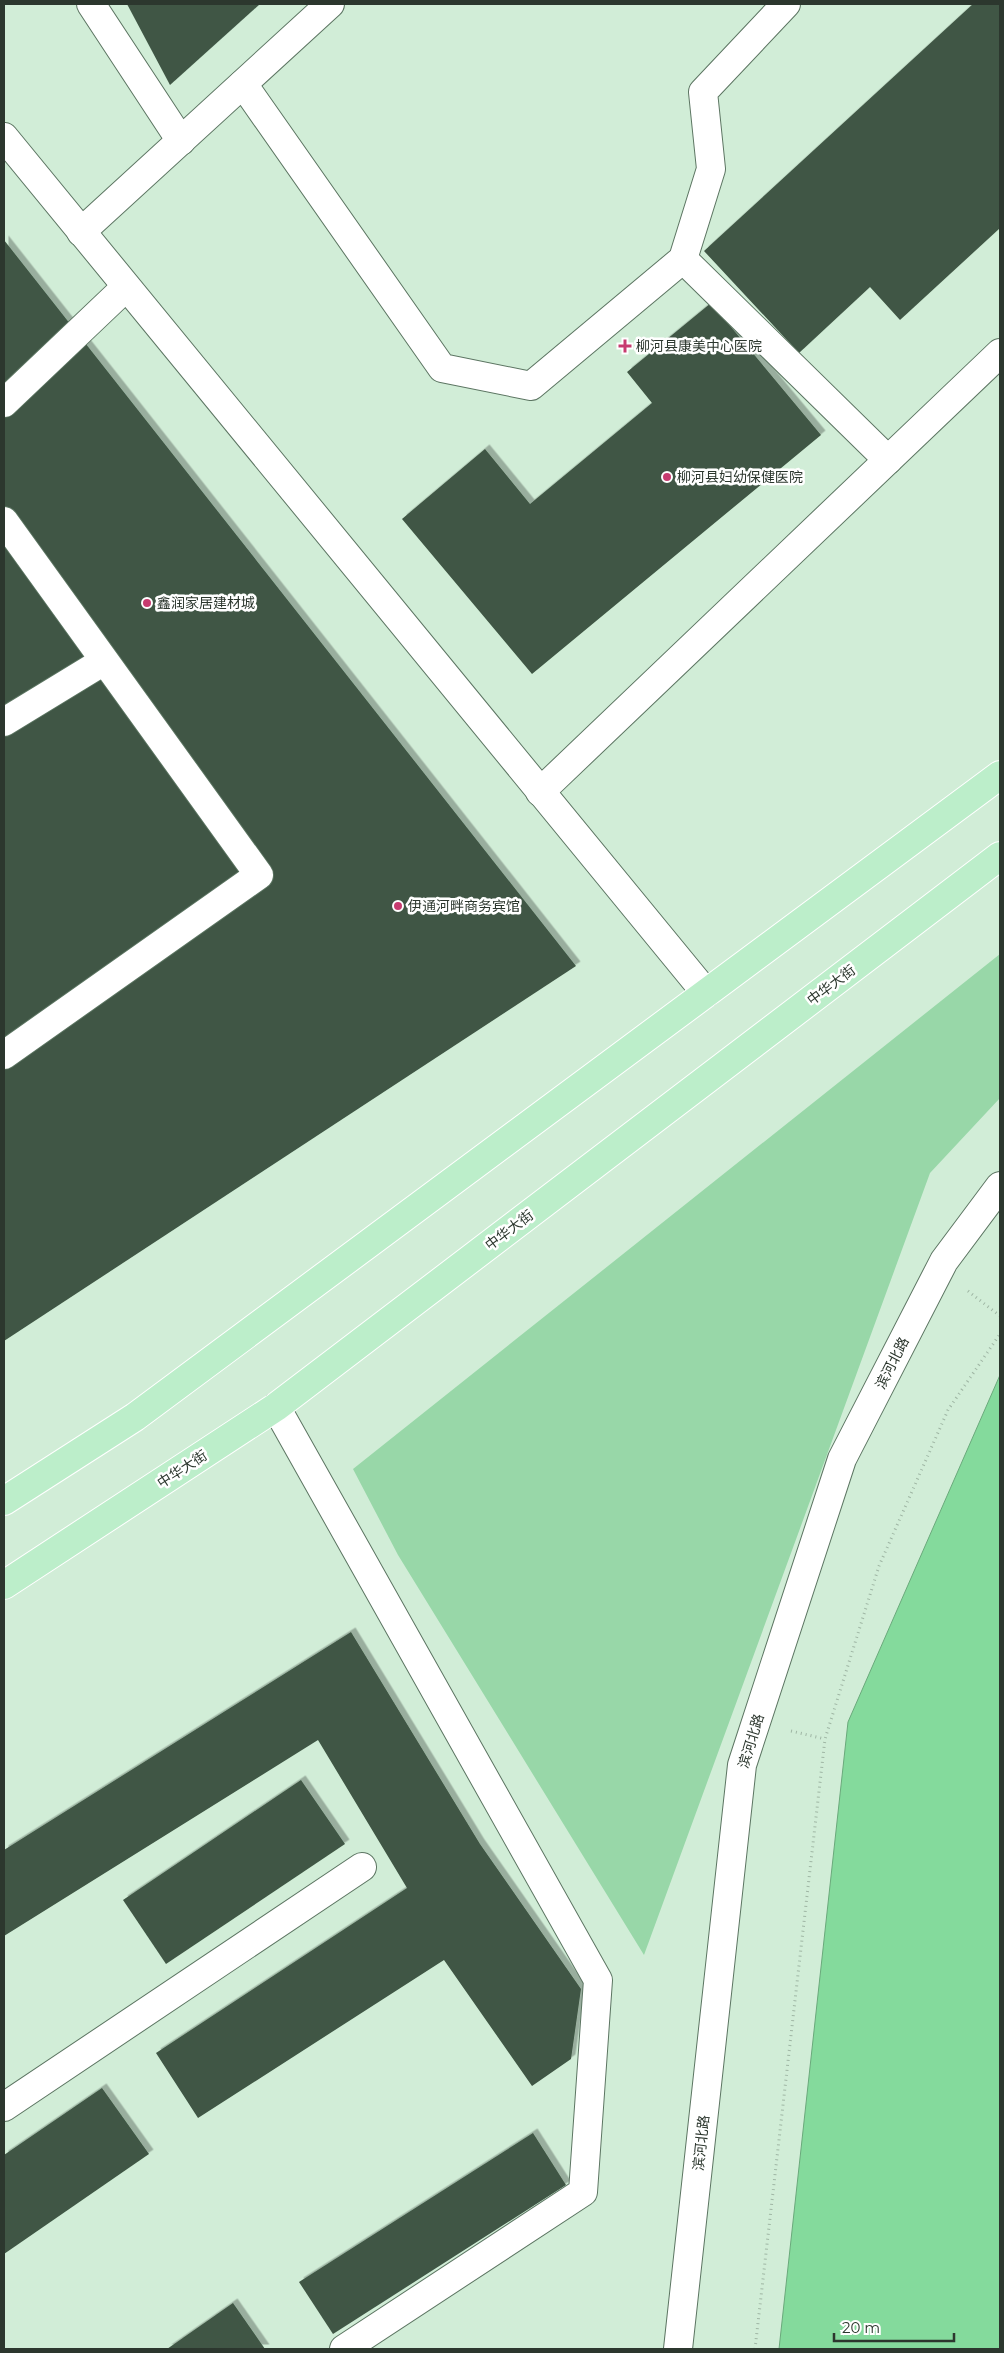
<svg xmlns="http://www.w3.org/2000/svg" width="1004" height="2353" font-family="Montserrat,'Noto Sans SC',sans-serif">
  <defs>
    <filter id="shadow"><feDropShadow dx="4.5" dy="-4.5" stdDeviation="0" flood-color="#0004"/></filter>
  </defs>
  <rect width="100%" height="100%" fill="#d1edd7"/>
  <polygon fill="#98d7a8" points="1000,954 1000,1098 930,1173 644,1955 398,1555 353,1469"/>
  <polygon fill="#84da9c" stroke="#6aa97b" points="1000,1375 1000,2349 779,2349 848,1722"/>
  <g fill="#3f5644" filter="url(#shadow)">
    <polygon points="127,4 260,4 170,85"/>
    <polygon points="973,4 1000,4 1000,228 900,320 870,287 799,353 704,251"/>
    <polygon points="4,240 576,966 4,1341"/>
    <polygon points="711,303 821,435 532,674 402,519 485,449 530,504 652,403 627,372"/>
    <polygon points="351,1632 480,1844 581,1989 571,2059 532,2086 444,1960 198,2118 156,2053 407,1888 318,1740 4,1936 4,1850"/>
    <polygon points="301,1780 345,1844 166,1964 123,1900"/>
    <polygon points="102,2088 149,2154 4,2254 4,2155"/>
    <polygon points="533,2133 566,2185 333,2334 299,2282"/>
    <polygon points="233,2303 265,2349 167,2349"/>
  </g>
  <g fill="none" stroke-linecap="round" stroke-linejoin="round">
    <g stroke="#5c7562" stroke-width="30">
      <g id="minor">
        <polyline points="91,4 181,141"/>
        <polyline points="243,84 442,368 531,386 683,259 711,169 703,92 786,4"/>
        <polyline points="4,137 706,993"/>
        <polyline points="81,232 330,4"/>
        <polyline points="683,259 888,460"/>
        <polyline points="4,403 126,287"/>
        <polyline points="4,521 259,875 4,1055"/>
        <polyline points="4,722 104,661"/>
        <polyline points="540,792 1000,353"/>
        <polyline points="276,1407 598,1980 583,2192 344,2349"/>
        <polyline points="4,2107 362,1867"/>
        <polyline points="678,2349 742,1765 842,1459 944,1261 1000,1186"/>
      </g>
    </g>
    <g stroke="#fff" stroke-width="30">
      <g id="major">
        <polyline points="4,1501 135,1417 1000,775"/>
        <polyline points="4,1585 276,1407 1000,856"/>
      </g>
    </g>
    <g stroke="#9fb6a4" stroke-width="3" stroke-dasharray="1 4" stroke-linecap="butt">
      <polyline points="968,1291 1000,1316"/>
      <polyline points="791,1731 825,1739"/>
      <polyline points="755,2349 825,1739 879,1566 948,1410 1000,1334"/>
    </g>
    <use href="#minor" stroke="#fff" stroke-width="28"/>
    <use href="#major" stroke="#bceeca" stroke-width="28"/>
  </g>
  <g fill="#c73b6f" stroke="#fff" stroke-width="2">
    <path d="M622.5 338.5h5v5h5v5h-5v5h-5v-5h-5v-5h5z"/>
    <circle cx="667" cy="477" r="5"/>
    <circle cx="147" cy="603" r="5"/>
    <circle cx="398" cy="906" r="5"/>
  </g>
  <g text-anchor="middle" stroke-width="5" stroke-linejoin="round" paint-order="stroke">
    <g font-size="14" fill="#2c372e" stroke="#fff" text-anchor="start">
      <text x="636" y="351">柳河县康美中心医院</text>
      <text x="677" y="482">柳河县妇幼保健医院</text>
      <text x="157" y="608">鑫润家居建材城</text>
      <text x="408" y="911">伊通河畔商务宾馆</text>
    </g>
    <g font-size="14" fill="#2c372e" stroke="#fff">
      <text transform="translate(831 985) rotate(-37)" y="5">中华大街</text>
      <text transform="translate(509 1230) rotate(-37)" y="5">中华大街</text>
      <text transform="translate(892 1363) rotate(-63)" y="5">滨河北路</text>
      <text transform="translate(182 1469) rotate(-33)" y="5">中华大街</text>
      <text transform="translate(751 1741) rotate(-73)" y="5">滨河北路</text>
      <text transform="translate(701 2143) rotate(-84)" y="5">滨河北路</text>
    </g>
  </g>
  <rect width="1004" height="2353" fill="none" stroke="#2c372e" stroke-width="10"/>
  <path d="M834 2333v8h120v-8" fill="none" stroke="#2c372e" stroke-width="2.5"/>
  <text x="842" y="2333" font-size="15" fill="#2c372e" stroke="#ffffff" stroke-width="4" paint-order="stroke">20 m</text>
</svg>
